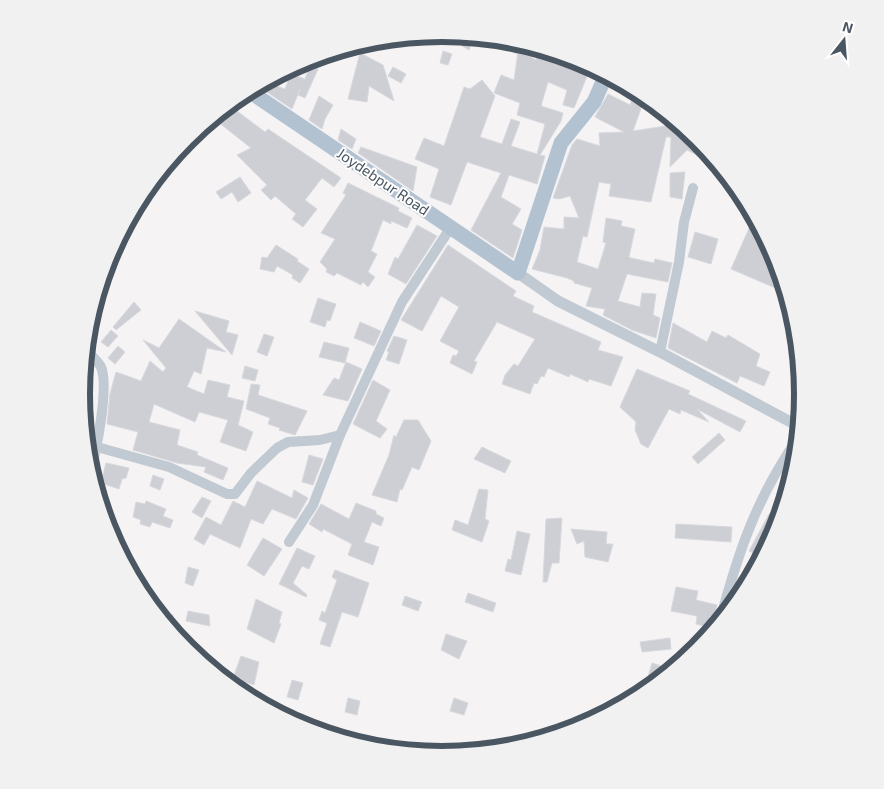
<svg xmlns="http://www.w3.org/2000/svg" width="884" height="789" font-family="'Exo 2',sans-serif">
  <rect width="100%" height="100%" fill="#f5f3f3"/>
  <g fill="#cdcfd5" stroke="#d7d9de">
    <polygon points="464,36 473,37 469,50 462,46"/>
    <polygon points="510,41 521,46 519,50 536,60 538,52 548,55 549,52 580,61 598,71 595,76 588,74 574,108 563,105 567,90 548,82 541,106 563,113 561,121 540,155 545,156 537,184 509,175 501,197 521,209 512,224 522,230 513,258 471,230 501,173 467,162 451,205 430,197 439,169 415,159 424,138 444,146 464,87 470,89 482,80 495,96 480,137 502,144 511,119 520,122 511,146 537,154 545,124 517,115 520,103 494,93 501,75 514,80 518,52 517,54 506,49"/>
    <polygon points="443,51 452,54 448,65 440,63"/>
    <polygon points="360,53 383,65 394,101 369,86 367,102 348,99"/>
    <polygon points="310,65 318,69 305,98 298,95 300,89 292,109 258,86 265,82 285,89 291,74 305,79"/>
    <polygon points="393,67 406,74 401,83 388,76"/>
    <polygon points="635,91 645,97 633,131 679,124 704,148 697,155 687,150 670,167 671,137 666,137 651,202 609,196 611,184 599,182 587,237 583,236 577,262 598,269 606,243 603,242 606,218 622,221 621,226 635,229 629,257 631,258 654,263 655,259 672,263 668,282 627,274 618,301 640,307 642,293 656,294 653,315 660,318 656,338 632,330 603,315 605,309 586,306 592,288 574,283 574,281 567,278 532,269 540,250 544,227 564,229 564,217 579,218 570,196 559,199 553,198 572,145 577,139 600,146 599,133 624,132 595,117 608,94 630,105"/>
    <polygon points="319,96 333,105 325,119 322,129 309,120"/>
    <polygon points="229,105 265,132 268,129 341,178 334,187 322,178 305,200 317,209 303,227 292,219 296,214 275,196 271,200 261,190 267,185 237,155 251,148 213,118"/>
    <polygon points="341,129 356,139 352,149 338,140"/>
    <polygon points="361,147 417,167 413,191 358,153"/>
    <polygon points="685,172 682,199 670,197 670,173"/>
    <polygon points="240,177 251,193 238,202 232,192 221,199 216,192"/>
    <polygon points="348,183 399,208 398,211 412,218 407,228 391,221 391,224 383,220 371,251 377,254 368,272 375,277 368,287 363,282 361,285 337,273 334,276 326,272 327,269 320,262 335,239 321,233 346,195 343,193"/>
    <polygon points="754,217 775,257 783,282 780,290 731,269"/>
    <polygon points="417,225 437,236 406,284 388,274 395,257 398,259"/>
    <polygon points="695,232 718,239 711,264 688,257"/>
    <polygon points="276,245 298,259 297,261 309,269 300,283 292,278 293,275 277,266 274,272 260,269 262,257 267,258"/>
    <polygon points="448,245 516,291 513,296 534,306 532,312 601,342 598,350 623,357 611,386 589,379 588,382 570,374 569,377 548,368 544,377 541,376 537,384 534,383 530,394 502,384 505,375 514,364 518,366 535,339 497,322 474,361 477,362 472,374 450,363 453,355 456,356 459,351 440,341 459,307 441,296 422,331 401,320"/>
    <polygon points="318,298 336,304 330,321 327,320 325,327 310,322"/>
    <polygon points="134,302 141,310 116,330 113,327"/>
    <polygon points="195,311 229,321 226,332 238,335 232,355"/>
    <polygon points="179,319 226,352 207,348 201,374 194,371 187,387 204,394 208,380 230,385 227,397 244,401 238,425 253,432 246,451 220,442 228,420 199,412 195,422 154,404 149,422 180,430 177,445 198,452 197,455 228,468 223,480 204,472 206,467 177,463 133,450 138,432 107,424 110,394 116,372 141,381 150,361 163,372 166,368 143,340 159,348"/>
    <polygon points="360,322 381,331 374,346 354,338"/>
    <polygon points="673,323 707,342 712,331 726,338 728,335 760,354 756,366 770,372 764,386 740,376 737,383 668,348"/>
    <polygon points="111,330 118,336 108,347 101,342"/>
    <polygon points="264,334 274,337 267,356 257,352"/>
    <polygon points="394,336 407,340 399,364 386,360 389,352 387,351"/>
    <polygon points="324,342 349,348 345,363 319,357"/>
    <polygon points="118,346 125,352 115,364 108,358"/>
    <polygon points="346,362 362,369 348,401 323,395 334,378 339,380"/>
    <polygon points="245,366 258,370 255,381 242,378"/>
    <polygon points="637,369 690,391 688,394 746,421 740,432 697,409 709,422 681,410 680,414 669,409 648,448 641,444 635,430 636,422 620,407"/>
    <polygon points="84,371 93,394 82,398 81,394"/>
    <polygon points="373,380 390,390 376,421 387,429 380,438 353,424"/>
    <polygon points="251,384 260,385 258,395 307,411 295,435 279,430 280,428 268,424 270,418 246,409"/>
    <polygon points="404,420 418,420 431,441 419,470 412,467 402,490 400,489 397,502 372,495 389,455 394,435 396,437"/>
    <polygon points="719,433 725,440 698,464 692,457"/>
    <polygon points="482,447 511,461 505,473 474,459"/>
    <polygon points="309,455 323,459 313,485 302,482"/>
    <polygon points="106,463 129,468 126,478 122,479 119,489 101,483"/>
    <polygon points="153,475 164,479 160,490 150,486"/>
    <polygon points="257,481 292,498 294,490 308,498 296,519 272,509 263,524 251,519 240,548 210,534 204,545 194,539 206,517 221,525 233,501 245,507"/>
    <polygon points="479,489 488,490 485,519 489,521 482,542 452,530 455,520 468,525"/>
    <polygon points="202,497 211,501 202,518 192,512"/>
    <polygon points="146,501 166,509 163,516 173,520 170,528 152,522 150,527 140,524 141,520 133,517 136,502 145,504"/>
    <polygon points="356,503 376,511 376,514 384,518 381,526 372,522 364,542 379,547 373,565 348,555 352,544 323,529 322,532 309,524 321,504 349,519"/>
    <polygon points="769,514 779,519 774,532 770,530 757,555 749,551"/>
    <polygon points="562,518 559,563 552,563 547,582 543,582 546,519"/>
    <polygon points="676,524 732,527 731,542 675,538"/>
    <polygon points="571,529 607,532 606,544 613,544 608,562 585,557 584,541 577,544"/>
    <polygon points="517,531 530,534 521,575 505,571 508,559 511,560"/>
    <polygon points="263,538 282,549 264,576 247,565"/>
    <polygon points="297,548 315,556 309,569 302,566 293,583 307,595 306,597 279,584"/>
    <polygon points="188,567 199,570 193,586 185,583"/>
    <polygon points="335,570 369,583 358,617 342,612 330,647 320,644 327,623 319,620 322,611 325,613 337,580 332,577"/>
    <polygon points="676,587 698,591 696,600 717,605 714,617 710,616 708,627 696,624 697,616 671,611"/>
    <polygon points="468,593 496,603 493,612 465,602"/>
    <polygon points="405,596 422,602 418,611 402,605"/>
    <polygon points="256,599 282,612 279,623 281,624 274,643 247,629"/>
    <polygon points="188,611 209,615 210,626 186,621"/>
    <polygon points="156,612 173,615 171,630 168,626"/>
    <polygon points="446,634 467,641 459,659 441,650"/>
    <polygon points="670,638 671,649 642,652 640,642"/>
    <polygon points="690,642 702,644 688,657"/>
    <polygon points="241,656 259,662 254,685 233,678"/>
    <polygon points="652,663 668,668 666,675 660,674 658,682 643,694"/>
    <polygon points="292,680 303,683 298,700 287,697"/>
    <polygon points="348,698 360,701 357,715 345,712"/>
    <polygon points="454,698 468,703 464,715 450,711"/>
  </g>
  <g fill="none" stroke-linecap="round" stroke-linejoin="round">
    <g stroke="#c1cad2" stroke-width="10">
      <path d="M86,349c4,6 12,12 15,18 8,19 -4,83 -11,104"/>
      <polyline points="660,352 679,262 684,222 693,188"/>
      <polyline points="97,447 169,467 227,494 235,494 251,473 277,448 288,442 320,440 340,435"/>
      <polyline points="289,542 313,505 340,435 402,302 451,227"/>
      <path d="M720,621c18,-69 37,-124 78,-183"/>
    </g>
    <polyline stroke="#c1cad2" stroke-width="11" points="518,273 558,301 660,352 800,427"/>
    <polyline stroke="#b3c2d1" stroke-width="15" points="249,91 518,273 561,143 594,102 606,75"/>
  </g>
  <g text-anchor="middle" stroke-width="4" stroke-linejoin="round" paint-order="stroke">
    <g font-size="15" fill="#4a5661" stroke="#fff">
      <text transform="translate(383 182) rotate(34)" y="5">Joydebpur Road</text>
    </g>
  </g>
  <path d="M0 0H884V789H0ZM90 394a352 352 0 1 1 704 0a352 352 0 1 1-704 0Z" fill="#f1f1f2" fill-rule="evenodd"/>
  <path fill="none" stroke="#4a5661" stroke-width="6" d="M90 394a352 352 0 1 1 704 0a352 352 0 1 1-704 0Z"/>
  <g transform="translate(844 40) rotate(17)" stroke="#ffffff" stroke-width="4" paint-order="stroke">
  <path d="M0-4L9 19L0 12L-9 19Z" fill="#4a5661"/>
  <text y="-8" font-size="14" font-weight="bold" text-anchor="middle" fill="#4a5661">N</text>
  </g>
</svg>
